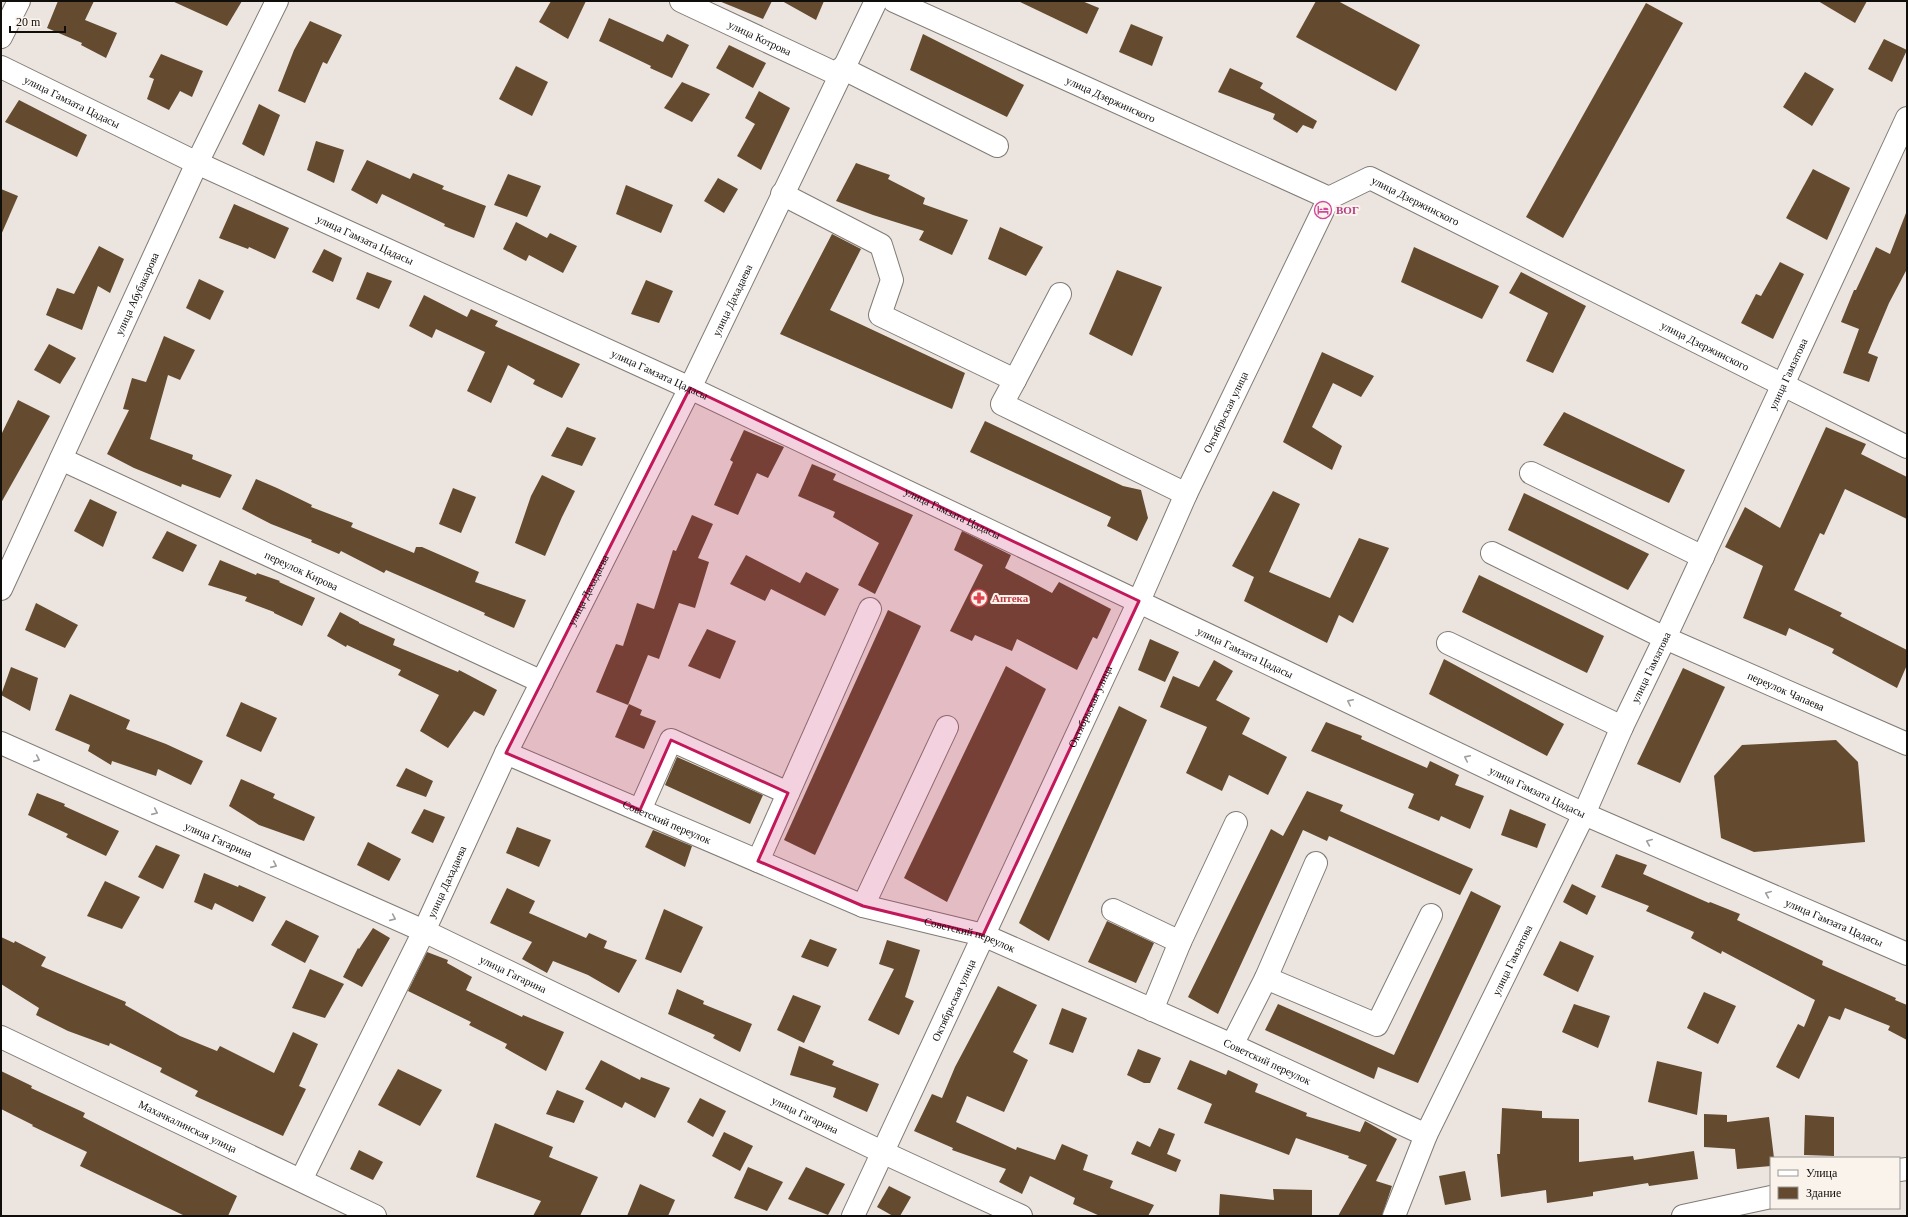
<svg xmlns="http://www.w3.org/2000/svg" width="1908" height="1217" font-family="'Times New Roman',serif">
  <rect width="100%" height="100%" fill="#ece5df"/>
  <g fill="#644a2f">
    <polygon points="58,1 94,1 85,20 117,33 106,58 81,45 82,43 47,28"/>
    <polygon points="172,1 242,1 227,26"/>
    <polygon points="551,1 586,1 568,39 539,22"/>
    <polygon points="719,1 772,1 763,19"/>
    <polygon points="782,1 824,1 816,20"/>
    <polygon points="1018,1 1082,1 1099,8 1087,34"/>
    <polygon points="1316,1 1338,1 1420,45 1396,91 1296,37"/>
    <polygon points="1818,1 1867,1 1855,23"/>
    <polygon points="1646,3 1683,23 1563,238 1526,217"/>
    <polygon points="609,18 663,42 667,34 689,45 672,78 650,68 651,66 599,41"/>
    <polygon points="310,21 342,35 327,64 323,62 305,103 278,91 294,50"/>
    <polygon points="1131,24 1163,37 1152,66 1119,52"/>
    <polygon points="923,34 1024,85 1007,117 910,70"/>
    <polygon points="1884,39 1907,50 1892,82 1868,69"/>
    <polygon points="729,45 766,63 753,88 716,68"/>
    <polygon points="161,54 203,71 192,97 180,91 169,110 147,99 154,79 149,77"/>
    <polygon points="516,66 548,82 532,116 499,99"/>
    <polygon points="1230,68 1263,83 1260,88 1317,121 1313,129 1303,125 1297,133 1273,119 1275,114 1218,92"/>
    <polygon points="1805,72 1834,89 1812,126 1783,107"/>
    <polygon points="682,82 710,94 692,122 664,108"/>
    <polygon points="759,91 790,108 761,170 737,156 755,124 745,118"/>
    <polygon points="19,100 87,135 77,157 5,122"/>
    <polygon points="259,104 280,115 264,156 242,144"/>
    <polygon points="316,141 344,150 334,183 307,170"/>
    <polygon points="367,160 410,179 413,173 444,186 442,189 486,206 474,238 444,226 445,224 382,194 377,204 351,190"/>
    <polygon points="856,163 890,175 888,179 925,198 923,204 968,220 952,255 919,240 924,231 873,215 836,201"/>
    <polygon points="1813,169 1850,188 1827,240 1786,218"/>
    <polygon points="508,174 541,186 527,217 494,205"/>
    <polygon points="718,178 738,189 724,213 704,201"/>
    <polygon points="626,185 673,205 661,233 616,214"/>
    <polygon points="1,189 18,196 1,235"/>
    <polygon points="234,204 289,228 275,259 249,247 248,249 219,238"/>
    <polygon points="1906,213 1907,213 1907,269 1889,303 1868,353 1878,357 1869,382 1843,373 1859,329 1841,322 1854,290 1856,290 1876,247 1890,254"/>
    <polygon points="516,222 547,238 550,233 577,246 563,273 529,255 526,261 503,249"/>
    <polygon points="1000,227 1043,247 1026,276 988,259"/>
    <polygon points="832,234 861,249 830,310 965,373 952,409 780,334"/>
    <polygon points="99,246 124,259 110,293 98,286 82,330 46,315 57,288 74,294"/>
    <polygon points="1414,247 1499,286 1482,319 1401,282"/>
    <polygon points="324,249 342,258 333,282 312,272"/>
    <polygon points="1780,262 1804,274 1773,339 1741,323 1756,294 1761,296"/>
    <polygon points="1117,270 1162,287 1132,356 1089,334"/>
    <polygon points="367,272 392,281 379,309 356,299"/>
    <polygon points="1521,272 1586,306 1553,373 1526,361 1548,313 1509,293"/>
    <polygon points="199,279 224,291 210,320 186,308"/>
    <polygon points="646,280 673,291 659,323 631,314"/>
    <polygon points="424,295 467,317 471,309 498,321 495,326 580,364 562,398 533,384 535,380 508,365 491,403 467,391 485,352 436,329 432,338 409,326"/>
    <polygon points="164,336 195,350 180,380 168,375 150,439 193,455 192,459 232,475 220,498 182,484 181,487 134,468 107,454 129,410 123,409 132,378 146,382"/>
    <polygon points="49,344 76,358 60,384 34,370"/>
    <polygon points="1322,352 1374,376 1361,397 1333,383 1312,427 1342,446 1332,470 1283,442"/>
    <polygon points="18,400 50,416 1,503 1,435"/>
    <polygon points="1564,412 1685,470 1669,503 1543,445"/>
    <polygon points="985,421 1123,486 1141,490 1148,518 1137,541 1107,526 1111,517 970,452"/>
    <polygon points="567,427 596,438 582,466 551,456"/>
    <polygon points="1826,427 1866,444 1861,454 1907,477 1907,519 1845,489 1824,535 1820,533 1794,590 1842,613 1840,616 1907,650 1907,665 1897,688 1832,653 1834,649 1789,628 1786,636 1743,618 1763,566 1725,547 1745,507 1780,528"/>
    <polygon points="744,430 784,447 768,478 757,473 738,515 714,505 733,462 730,460"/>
    <polygon points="812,464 836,474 833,480 913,515 875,594 858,585 879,543 833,517 835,512 798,496"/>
    <polygon points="542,475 575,491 562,517 545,556 515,543 531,496"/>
    <polygon points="256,479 277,488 312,505 311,507 353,523 351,527 414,553 416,547 422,547 479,572 475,582 526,600 514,628 484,615 485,613 386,570 384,573 341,551 339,554 311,542 312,540 271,524 242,509"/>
    <polygon points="453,488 476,497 461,533 439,524"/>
    <polygon points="1273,491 1300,504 1269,572 1330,598 1359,538 1389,548 1353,623 1339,615 1327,643 1244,601 1254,577 1232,566"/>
    <polygon points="1524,493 1649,554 1628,590 1508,530"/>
    <polygon points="90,499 117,512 103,547 74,531"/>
    <polygon points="692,515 713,524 698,558 709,562 695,608 679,603 659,659 648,655 628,705 596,692 616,644 623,646 637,603 654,609 673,550 676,551"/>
    <polygon points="167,531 197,545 183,572 152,558"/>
    <polygon points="962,531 1011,555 1005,568 1052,593 1059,582 1111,609 1097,639 1093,637 1077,670 1017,639 1012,651 975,635 972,641 950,631 983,565 954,550"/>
    <polygon points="746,555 800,583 806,572 839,589 825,616 771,589 765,601 730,584"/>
    <polygon points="220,560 256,575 257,573 280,581 279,582 315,598 302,626 274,613 274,612 245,601 247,597 208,585"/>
    <polygon points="1479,575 1604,636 1587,673 1462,612"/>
    <polygon points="36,603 78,625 65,648 25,630"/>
    <polygon points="888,610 921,626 815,855 784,840"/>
    <polygon points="340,612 359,622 359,623 395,639 393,645 458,672 459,670 497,690 484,716 474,711 448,748 420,731 439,695 398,675 401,670 347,645 346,647 327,636"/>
    <polygon points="707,629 736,641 720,679 688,666"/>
    <polygon points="1150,639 1179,652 1165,682 1138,670"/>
    <polygon points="1444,659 1564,724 1547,756 1429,694"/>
    <polygon points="1214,660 1233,671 1216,700 1250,718 1242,734 1287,757 1268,795 1229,775 1222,791 1186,773 1207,727 1160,707 1173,676 1199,687"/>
    <polygon points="1006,666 1046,689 947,902 904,878"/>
    <polygon points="11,667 38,678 30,711 1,695"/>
    <polygon points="1683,668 1725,687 1680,783 1637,764"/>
    <polygon points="70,694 130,720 126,729 166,744 203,761 191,785 158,769 156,776 112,761 111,765 88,751 90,745 55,730"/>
    <polygon points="241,702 277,718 261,752 226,736"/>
    <polygon points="629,704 642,710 640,715 656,721 644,749 615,737"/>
    <polygon points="1119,706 1147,720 1049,941 1019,923"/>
    <polygon points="1326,722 1362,736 1361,739 1427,768 1430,761 1459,775 1455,785 1484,796 1470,829 1441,816 1439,821 1408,808 1414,794 1311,751"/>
    <polygon points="1836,740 1858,762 1865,842 1754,852 1721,838 1714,776 1742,745"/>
    <polygon points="677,757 763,795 750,824 665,785"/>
    <polygon points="406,768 433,781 426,797 396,786"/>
    <polygon points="241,779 275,794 273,798 315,817 304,841 259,825 229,806"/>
    <polygon points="1307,791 1343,805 1340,811 1473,869 1460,895 1329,836 1327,841 1303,830 1218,1014 1188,997 1271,829 1283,836"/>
    <polygon points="37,793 65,804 64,806 119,831 106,856 66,837 68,834 28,815"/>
    <polygon points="424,809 445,817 433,843 411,833"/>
    <polygon points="1510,809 1546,824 1537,848 1501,835"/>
    <polygon points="517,827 551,840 539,867 506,853"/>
    <polygon points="653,830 692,846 685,867 645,847"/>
    <polygon points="368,842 401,859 389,881 357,865"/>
    <polygon points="156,845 180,855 163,889 138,877"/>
    <polygon points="1616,854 1647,865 1643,874 1709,903 1710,902 1740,914 1737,920 1823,961 1822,965 1896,998 1895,1000 1907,1005 1907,1040 1888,1030 1890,1026 1845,1008 1840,1020 1829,1016 1799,1079 1776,1067 1798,1024 1804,1027 1815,1000 1722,951 1721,954 1691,938 1694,932 1646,911 1649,906 1601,887"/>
    <polygon points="204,873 238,887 239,885 266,897 253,922 215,903 212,910 194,902"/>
    <polygon points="105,881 140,897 122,929 87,916"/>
    <polygon points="1572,884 1596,896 1587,915 1563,902"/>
    <polygon points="507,888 535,901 529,913 586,938 589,933 607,941 604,948 637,960 619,993 588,975 553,961 547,973 522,959 532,942 490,923"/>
    <polygon points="1471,891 1501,906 1418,1083 1378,1067 1374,1079 1265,1030 1278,1004 1394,1055"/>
    <polygon points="664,909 703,927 681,973 645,959"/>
    <polygon points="286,920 319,936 305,963 271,945"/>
    <polygon points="1107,921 1154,943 1136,983 1088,962"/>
    <polygon points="373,928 390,938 362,987 343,977 358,948 359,949"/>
    <polygon points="1,937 14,943 15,941 46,957 41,966 126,1002 125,1005 180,1036 217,1051 220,1046 274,1073 293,1032 318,1044 299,1086 306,1089 283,1136 195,1096 198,1091 160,1072 162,1068 110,1043 109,1046 68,1031 36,1015 39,1008 1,984"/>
    <polygon points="810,939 837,949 828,967 801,957"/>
    <polygon points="887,940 920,950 905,997 914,1001 899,1035 868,1020 894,969 879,964"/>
    <polygon points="1560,941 1594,956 1578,992 1543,975"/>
    <polygon points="427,952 448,960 447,963 472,977 466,990 522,1017 523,1015 564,1032 546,1071 505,1048 507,1044 469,1025 471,1022 408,991"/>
    <polygon points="310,969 344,984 325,1018 292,1008"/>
    <polygon points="998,986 1037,1005 1013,1052 1028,1060 1004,1112 967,1096 956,1122 1016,1150 1017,1147 1055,1160 1062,1144 1088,1155 1083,1170 1113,1181 1110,1188 1154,1205 1148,1216 1100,1216 1073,1204 1075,1198 1030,1176 1022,1194 999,1182 1006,1169 952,1150 953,1148 914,1131 932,1094 942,1098 955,1067"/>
    <polygon points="677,989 704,1001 703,1004 752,1024 740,1052 713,1038 715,1035 668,1014"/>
    <polygon points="1704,992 1736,1006 1718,1044 1687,1028"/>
    <polygon points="793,995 821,1006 804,1043 777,1030"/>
    <polygon points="1574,1004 1610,1016 1598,1048 1562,1032"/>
    <polygon points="1062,1008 1087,1018 1073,1053 1049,1044"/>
    <polygon points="799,1046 834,1061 832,1065 879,1084 867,1112 833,1097 836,1088 790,1075"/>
    <polygon points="1138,1049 1161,1058 1150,1083 1144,1083 1127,1075"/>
    <polygon points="601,1060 640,1080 641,1077 670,1088 655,1118 625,1102 622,1108 585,1089"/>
    <polygon points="1190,1060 1226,1075 1228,1070 1258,1084 1255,1092 1307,1113 1306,1116 1360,1132 1365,1121 1397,1139 1376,1181 1392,1186 1382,1216 1338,1216 1367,1165 1348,1158 1349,1156 1296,1138 1289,1155 1204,1123 1212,1104 1177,1089"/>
    <polygon points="1657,1061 1702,1072 1697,1115 1648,1102"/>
    <polygon points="398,1069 442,1090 420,1126 378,1105"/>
    <polygon points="1,1071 32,1086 31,1088 85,1113 83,1117 237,1196 228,1216 185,1216 80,1166 87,1152 32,1126 33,1125 1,1109"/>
    <polygon points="557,1090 584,1101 574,1123 546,1114"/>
    <polygon points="700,1098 726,1111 713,1137 687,1122"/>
    <polygon points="1502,1108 1542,1111 1542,1118 1579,1119 1579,1162 1633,1156 1634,1160 1694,1151 1698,1179 1649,1186 1648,1183 1593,1192 1593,1196 1547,1203 1546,1190 1501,1197 1497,1154 1500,1154"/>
    <polygon points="1704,1114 1727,1115 1727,1122 1769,1117 1774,1158 1771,1158 1771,1166 1737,1169 1735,1149 1704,1147"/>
    <polygon points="1805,1115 1834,1117 1834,1156 1804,1155"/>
    <polygon points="495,1123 553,1147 549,1157 598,1177 580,1216 533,1216 541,1201 476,1177"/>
    <polygon points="1159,1128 1175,1134 1167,1154 1181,1160 1176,1172 1131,1154 1137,1141 1150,1147"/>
    <polygon points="724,1132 753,1146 740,1171 712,1156"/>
    <polygon points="359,1150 383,1162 373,1180 350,1169"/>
    <polygon points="748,1167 783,1182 767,1211 734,1198"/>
    <polygon points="806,1167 845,1184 828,1215 788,1199"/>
    <polygon points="1465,1171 1471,1200 1445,1205 1439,1176"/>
    <polygon points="640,1184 675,1200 668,1216 627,1216"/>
    <polygon points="889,1186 911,1197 900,1216 893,1216 877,1207"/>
    <polygon points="1273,1189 1312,1190 1312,1216 1219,1216 1220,1194 1274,1200"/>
  </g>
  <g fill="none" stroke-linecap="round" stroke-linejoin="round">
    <g stroke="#817b75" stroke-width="24">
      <g id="street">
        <path id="s1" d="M681,1l158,74"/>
        <path id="s2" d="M894,1l435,197 41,-20 537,269"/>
        <polyline points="1,37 19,1"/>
        <path id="s3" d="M1,67l196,96 493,225 894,426 323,140"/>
        <polyline points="842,68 997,146"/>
        <polyline points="782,194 881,245 892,280 880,315 1015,380 1002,404 1186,494"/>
        <polyline points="1015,380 1060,294"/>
        <path id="s4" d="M61,459l481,223"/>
        <polyline points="1531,473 1703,557"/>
        <path id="s5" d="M1492,553l173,85 242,106"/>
        <path id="s6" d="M1,589l196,-426 80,-162"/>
        <polyline points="1448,643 1622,727"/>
        <path id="s7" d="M1,743l423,188 458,221 139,64"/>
        <path id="s8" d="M506,753l357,153 120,29 249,110 194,90"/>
        <polyline points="640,810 671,740 788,793"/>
        <polyline points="758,861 870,609"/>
        <polyline points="863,906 947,727"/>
        <polyline points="1113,910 1180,942"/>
        <polyline points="1266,978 1377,1025 1431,915"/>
        <polyline points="1152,1010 1180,942 1236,823"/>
        <path id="s9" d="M1,1037l374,179"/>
        <polyline points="1232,1045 1266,978 1316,863"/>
        <polyline points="1899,1170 1907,1169"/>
        <path id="s10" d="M301,1180l123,-249 82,-178 184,-365 186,-387"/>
        <path id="s11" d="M853,1216l286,-615 47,-107 143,-296"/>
        <path id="s12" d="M1394,1216l32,-81 158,-321 38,-87 43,-89 242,-520"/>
        <polyline points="1683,1216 1771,1197"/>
      </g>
    </g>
    <use href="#street" stroke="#fff" stroke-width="22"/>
  </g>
  <defs><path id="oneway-chevron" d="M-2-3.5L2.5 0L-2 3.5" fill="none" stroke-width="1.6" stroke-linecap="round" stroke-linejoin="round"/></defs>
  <g stroke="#9f9f9d">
    <use href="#oneway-chevron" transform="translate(1350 702) rotate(-154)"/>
    <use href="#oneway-chevron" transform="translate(1467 758) rotate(-154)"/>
    <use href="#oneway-chevron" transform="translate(37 759) rotate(24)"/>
    <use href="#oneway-chevron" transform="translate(155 812) rotate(24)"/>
    <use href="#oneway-chevron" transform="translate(1649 842) rotate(-157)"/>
    <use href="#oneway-chevron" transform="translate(274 865) rotate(24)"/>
    <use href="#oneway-chevron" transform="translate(1768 894) rotate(-157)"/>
    <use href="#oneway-chevron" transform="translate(393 918) rotate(24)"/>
  </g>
  <path fill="#c2185b" fill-opacity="0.2" stroke="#c2185b" stroke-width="3" stroke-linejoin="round" d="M690,388l449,213 -156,334 -120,-29 -105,-45 30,-68 -117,-53 -31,70 -134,-57z"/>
  <defs>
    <g id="hotel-ring" transform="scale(0.9)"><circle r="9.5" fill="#faf3ec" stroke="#d1479c" stroke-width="1.5"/><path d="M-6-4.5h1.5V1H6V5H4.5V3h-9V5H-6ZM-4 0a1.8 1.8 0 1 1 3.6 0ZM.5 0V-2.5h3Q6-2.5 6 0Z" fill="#d1479c"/></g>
    <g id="pharmacy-ring" transform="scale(0.9)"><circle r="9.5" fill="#faf3ec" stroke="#e0444e" stroke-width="1.5"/><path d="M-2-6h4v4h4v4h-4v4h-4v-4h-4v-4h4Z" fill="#e0444e"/></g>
  </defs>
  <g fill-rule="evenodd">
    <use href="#hotel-ring" x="1323" y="210"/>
    <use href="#pharmacy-ring" x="979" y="598"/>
  </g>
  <g text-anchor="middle" stroke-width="4" stroke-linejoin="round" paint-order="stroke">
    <g font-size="11" fill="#100e0b" stroke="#faf3ec">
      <text dy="4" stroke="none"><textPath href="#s1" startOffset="87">улица Котрова</textPath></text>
      <text dy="4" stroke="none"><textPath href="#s2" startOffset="238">улица Дзержинского</textPath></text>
      <text dy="4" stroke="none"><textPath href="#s3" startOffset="79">улица Гамзата Цадасы</textPath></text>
      <text dy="4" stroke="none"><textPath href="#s2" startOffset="574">улица Дзержинского</textPath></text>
      <text dy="4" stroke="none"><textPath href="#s3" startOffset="403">улица Гамзата Цадасы</textPath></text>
      <text dy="4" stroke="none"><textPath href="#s6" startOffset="325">улица Абубакарова</textPath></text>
      <text dy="4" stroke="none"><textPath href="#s10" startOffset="980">улица Дахадаева</textPath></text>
      <text dy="4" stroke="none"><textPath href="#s2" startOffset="898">улица Дзержинского</textPath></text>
      <text dy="4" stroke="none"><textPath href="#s12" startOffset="930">улица Гамзатова</textPath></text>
      <text dy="4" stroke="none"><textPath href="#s3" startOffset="727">улица Гамзата Цадасы</textPath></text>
      <text dy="4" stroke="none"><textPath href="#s11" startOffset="886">Октябрьская улица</textPath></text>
      <text dy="4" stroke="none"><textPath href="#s3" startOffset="1051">улица Гамзата Цадасы</textPath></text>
      <text dy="4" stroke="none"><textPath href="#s4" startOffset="265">переулок Кирова</textPath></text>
      <text dy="4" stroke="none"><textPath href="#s10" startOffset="656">улица Дахадаева</textPath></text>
      <text dy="4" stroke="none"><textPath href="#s3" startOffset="1375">улица Гамзата Цадасы</textPath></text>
      <text dy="4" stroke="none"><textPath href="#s12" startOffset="606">улица Гамзатова</textPath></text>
      <text dy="4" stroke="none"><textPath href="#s5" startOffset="325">переулок Чапаева</textPath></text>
      <text dy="4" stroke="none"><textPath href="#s11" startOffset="562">Октябрьская улица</textPath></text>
      <text dy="4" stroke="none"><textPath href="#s3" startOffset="1699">улица Гамзата Цадасы</textPath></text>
      <text dy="4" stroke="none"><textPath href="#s8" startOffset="175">Советский переулок</textPath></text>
      <text dy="4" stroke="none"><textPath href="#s7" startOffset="238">улица Гагарина</textPath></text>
      <text dy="4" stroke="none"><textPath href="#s10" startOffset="332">улица Дахадаева</textPath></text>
      <text dy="4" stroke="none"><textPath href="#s3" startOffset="2023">улица Гамзата Цадасы</textPath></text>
      <text dy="4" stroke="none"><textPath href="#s8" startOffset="499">Советский переулок</textPath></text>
      <text dy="4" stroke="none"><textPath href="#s12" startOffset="282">улица Гамзатова</textPath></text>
      <text dy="4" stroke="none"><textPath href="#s7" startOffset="562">улица Гагарина</textPath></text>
      <text dy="4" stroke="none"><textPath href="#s11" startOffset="238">Октябрьская улица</textPath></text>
      <text dy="4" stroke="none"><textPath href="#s8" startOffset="823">Советский переулок</textPath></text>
      <text dy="4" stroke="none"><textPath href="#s7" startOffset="886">улица Гагарина</textPath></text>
      <text dy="4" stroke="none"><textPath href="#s9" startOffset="207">Махачкалинская улица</textPath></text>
    </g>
    <g font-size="11" font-weight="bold" fill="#b23c85" stroke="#faf3ec" text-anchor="start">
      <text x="1336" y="214">ВОГ</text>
    </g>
    <g font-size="11" font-weight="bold" fill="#be3a42" stroke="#faf3ec" text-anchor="start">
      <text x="992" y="602">Аптека</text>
    </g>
  </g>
  <rect width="1908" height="1217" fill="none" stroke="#100e0b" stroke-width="4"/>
  <rect x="1770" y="1157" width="130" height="52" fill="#faf3ec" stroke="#9c9792"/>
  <rect x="1778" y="1170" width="20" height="6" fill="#ffffff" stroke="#9c9792"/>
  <text x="1806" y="1177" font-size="12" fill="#100e0b">Улица</text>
  <rect x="1778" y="1187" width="20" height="12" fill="#644a2f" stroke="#9c9792"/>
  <text x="1806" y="1197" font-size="12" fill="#100e0b">Здание</text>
  <path d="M10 26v6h55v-6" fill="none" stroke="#100e0b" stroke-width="2"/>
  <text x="16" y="26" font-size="12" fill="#100e0b" stroke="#faf3ec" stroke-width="3" paint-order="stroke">20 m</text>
</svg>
